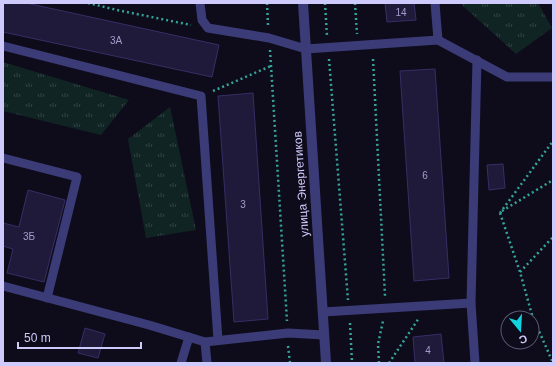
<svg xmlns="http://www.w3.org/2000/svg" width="556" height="366" font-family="Arial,sans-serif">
  <defs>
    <pattern id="park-tufts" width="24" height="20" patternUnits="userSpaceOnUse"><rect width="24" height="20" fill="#102423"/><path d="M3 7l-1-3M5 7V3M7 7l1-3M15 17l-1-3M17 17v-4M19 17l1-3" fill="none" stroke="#324244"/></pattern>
  </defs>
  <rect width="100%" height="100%" fill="#0e0c1b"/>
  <g fill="url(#park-tufts)">
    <polygon points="462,3 538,3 552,28 516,54 462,5"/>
    <polygon points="3,62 129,100 101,135 3,111"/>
    <polygon points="170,107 196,230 146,238 128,139"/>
  </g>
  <g fill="#1f1a3a" stroke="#362e65">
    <polygon points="3,3 26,3 219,45 212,77 3,32"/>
    <polygon points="385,3 414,3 416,20 387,22"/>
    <polygon points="435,69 449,278 414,281 400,71"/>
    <polygon points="253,93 268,319 234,322 218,96"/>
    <polygon points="503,164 505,188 489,190 487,165"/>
    <polygon points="28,190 65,200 44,282 7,273 13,249 3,246 3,223 19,227"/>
    <polygon points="85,328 105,334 98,358 78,353"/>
    <polygon points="441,334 444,363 415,363 413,337"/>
  </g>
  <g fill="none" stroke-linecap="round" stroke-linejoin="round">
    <g stroke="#35a499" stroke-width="2.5" stroke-dasharray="2 3" stroke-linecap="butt">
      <polyline points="88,3 117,10 191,25"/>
      <polyline points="267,3 268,25"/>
      <polyline points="325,3 327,36"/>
      <polyline points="355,3 357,34"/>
      <polyline points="270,50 287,321"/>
      <polyline points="329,59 348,300"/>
      <polyline points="373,59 385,296"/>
      <polyline points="213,91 271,66"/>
      <polyline points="502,211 553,180"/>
      <polyline points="500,213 520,272 532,315 553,363"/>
      <polyline points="500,213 553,141"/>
      <polyline points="520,272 553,237"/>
      <polyline points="350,323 352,363"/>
      <polyline points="288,346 290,363"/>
      <polyline points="379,363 378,344 383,321"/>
      <polyline points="389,363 419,318"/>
    </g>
    <g stroke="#3b3b77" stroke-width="9">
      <polyline points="200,3 202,20 208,28 269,38 306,49 438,40 507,77 553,77"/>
      <polyline points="435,3 438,40"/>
      <polyline points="3,46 201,96 218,340"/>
      <polyline points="3,158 77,177 47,298"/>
      <polyline points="3,286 149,325 205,342 288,333 324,335"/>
      <polyline points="323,312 471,303"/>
      <polyline points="205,342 207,363"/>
      <polyline points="181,363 189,337"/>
      <polyline points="475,363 471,303 477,60"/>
    </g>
    <polyline stroke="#3b3b77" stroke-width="10" points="303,3 326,363"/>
  </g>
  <g text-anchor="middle" stroke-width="3" stroke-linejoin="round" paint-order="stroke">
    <g font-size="10" fill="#a29ecb">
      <text x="401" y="16">14</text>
      <text x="116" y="44">3А</text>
      <text x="425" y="179">6</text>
      <text x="243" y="208">3</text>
      <text x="29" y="240">3Б</text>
      <text x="428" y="354">4</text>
    </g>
    <g font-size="12" fill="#cecafb" stroke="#0e0c1b">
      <text transform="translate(301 184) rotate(-94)" y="4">улица Энергетиков</text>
    </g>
  </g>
  <rect width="556" height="366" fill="none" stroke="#cecafb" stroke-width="8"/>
  <g transform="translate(520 330) rotate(162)"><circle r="19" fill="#0e0c1b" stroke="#5b5875"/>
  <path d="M0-3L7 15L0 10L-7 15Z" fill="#11d4e0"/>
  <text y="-6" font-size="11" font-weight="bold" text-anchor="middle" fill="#cecafb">С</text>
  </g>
  <path d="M18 342v6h123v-6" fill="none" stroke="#cecafb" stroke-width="2"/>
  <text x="24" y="342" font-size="12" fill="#cecafb" stroke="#0e0c1b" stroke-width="3" paint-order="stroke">50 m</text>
</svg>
